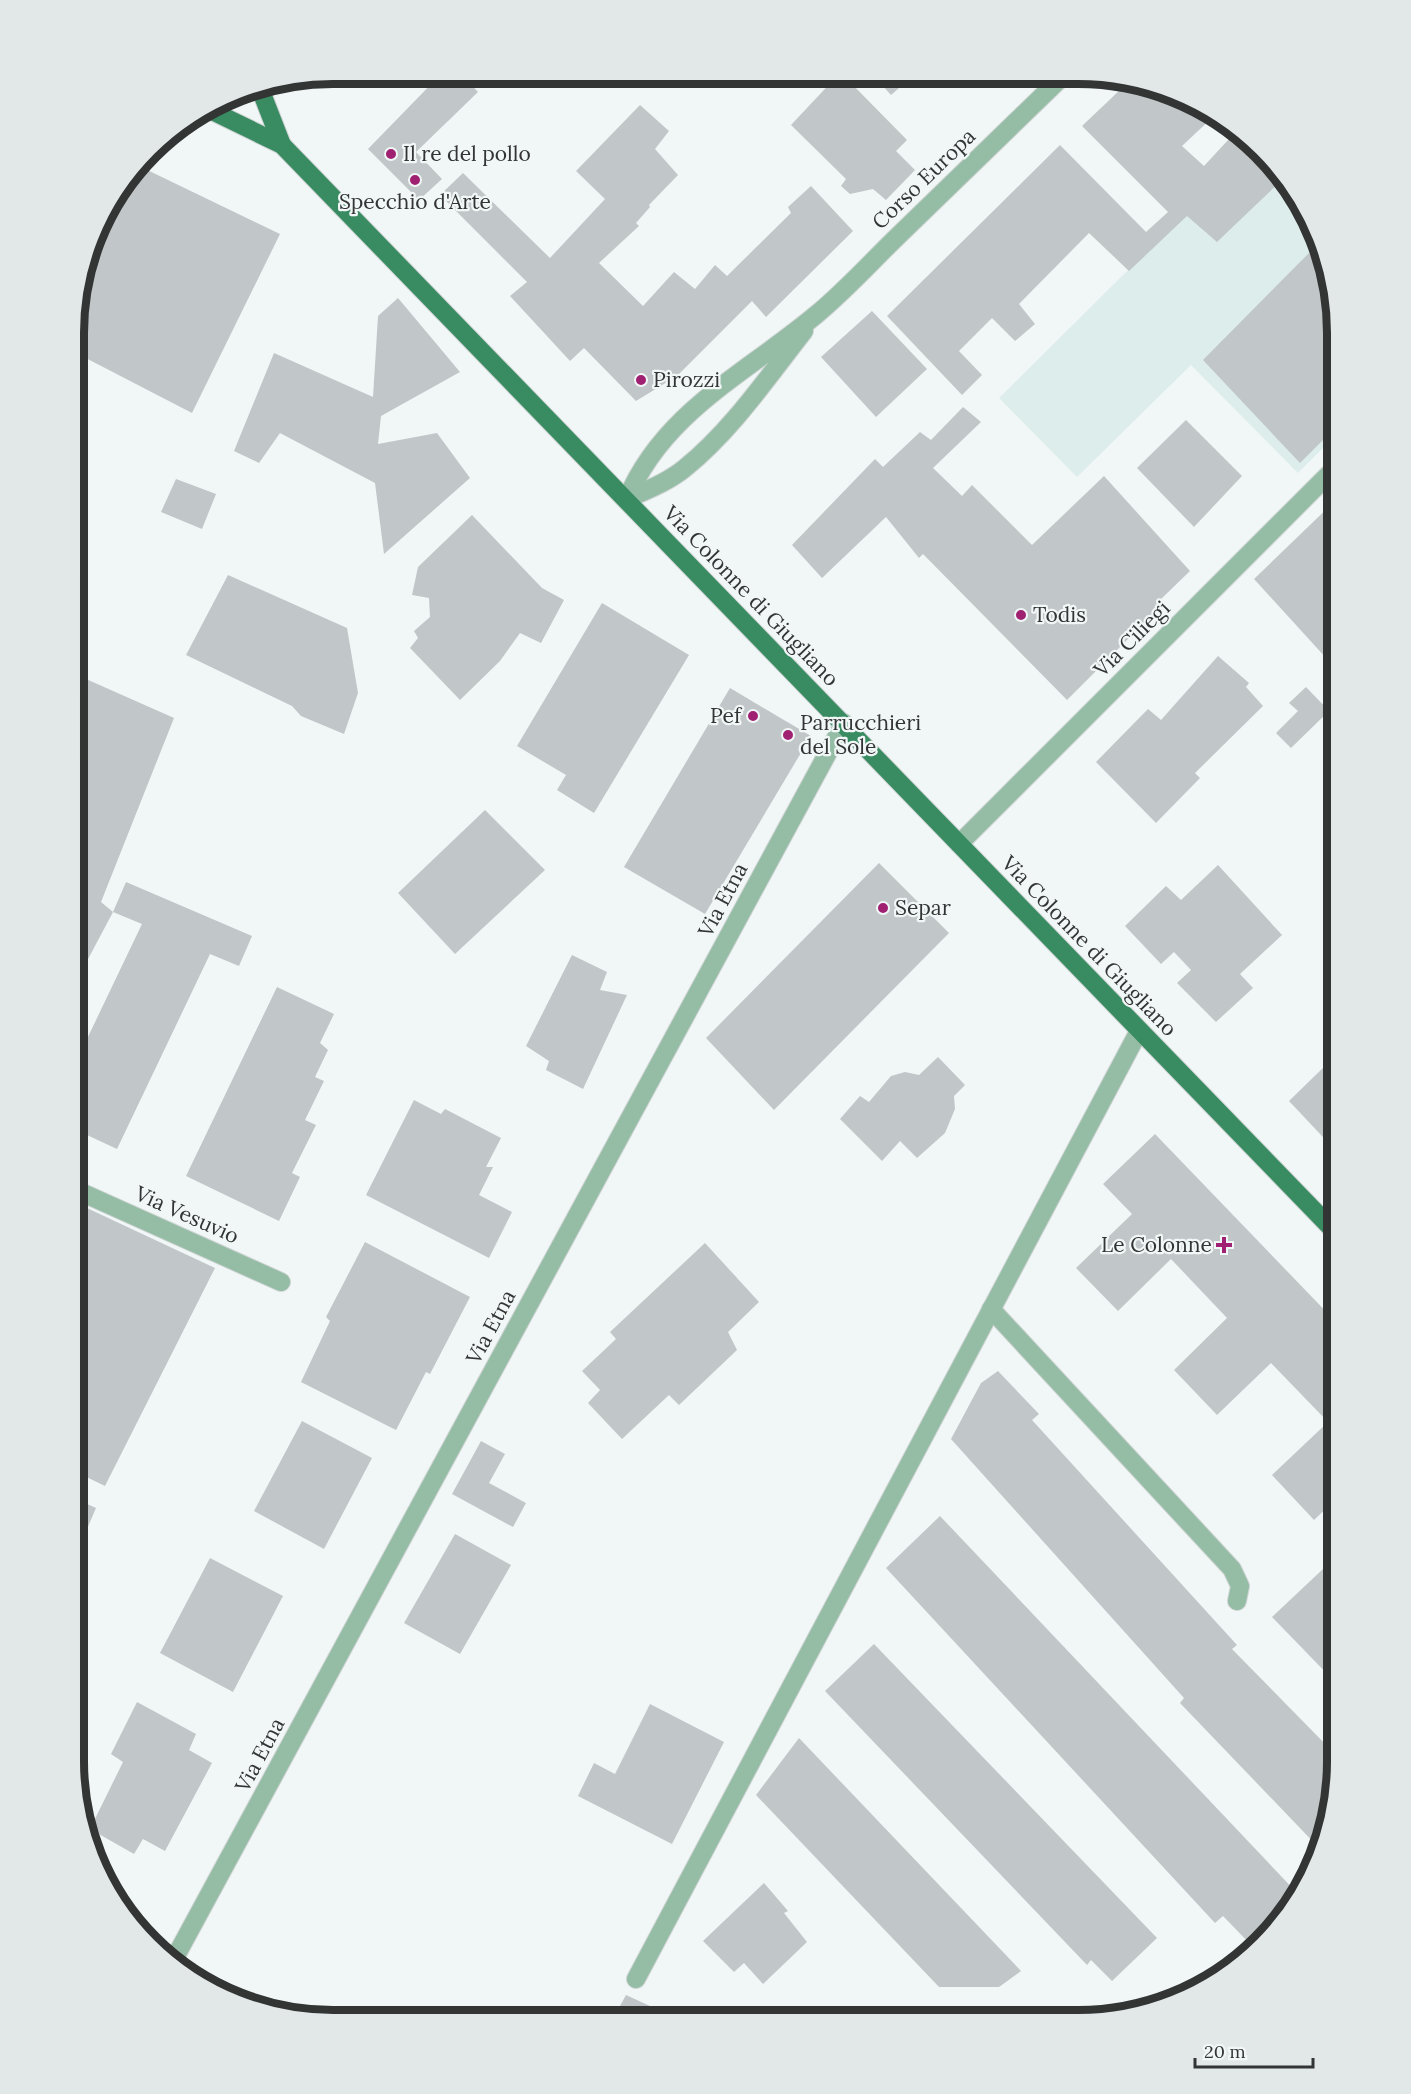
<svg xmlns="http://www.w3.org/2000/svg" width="1411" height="2094" font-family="Lora,serif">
  <rect width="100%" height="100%" fill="#f1f7f7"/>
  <polygon fill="#ddedeb" points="1254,145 1284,175 1318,233 1337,333 1337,434 1298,473 1191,365 1077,477 999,398"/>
  <g fill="#c1c6c8">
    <polygon points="441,74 461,74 478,92 416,152 442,179 419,200 368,149"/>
    <polygon points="838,75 843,75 907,140 896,151 915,170 886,200 873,189 850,194 841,186 846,179 791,125"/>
    <polygon points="873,75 914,75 891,95"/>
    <polygon points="1118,77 1177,93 1215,115 1182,146 1204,166 1229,139 1247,154 1255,146 1285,177 1217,242 1187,216 1129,271 1089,233 1019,304 1035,324 1015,341 992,318 959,351 982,375 962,395 887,316 1060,145 1146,232 1168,212 1082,126 1122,88 1115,79"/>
    <polygon points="640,105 669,131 655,149 678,175 649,205 650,207 636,223 639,226 599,263 643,306 674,272 695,289 715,265 727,276 791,213 788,207 811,186 853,231 766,317 752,301 677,376 636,401 584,348 570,361 510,296 527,282 440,195 463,173 550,258 605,199 576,171"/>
    <polygon points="139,166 280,234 192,413 76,353 76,298 108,203"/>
    <polygon points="1309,253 1325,269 1338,333 1337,426 1300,463 1203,360"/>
    <polygon points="398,298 460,372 381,416 378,444 437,433 470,478 384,554 375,483 280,433 259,463 234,451 274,353 373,397 378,316"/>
    <polygon points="872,311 927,369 876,417 821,357"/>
    <polygon points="963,407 981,422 933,468 962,496 972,485 1032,545 1104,476 1190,571 1160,600 1162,605 1067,700 923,554 919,558 886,517 822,578 792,545 875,459 883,467 920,432 931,440"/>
    <polygon points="1186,420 1242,476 1194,527 1137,468"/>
    <polygon points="176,479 216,494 202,529 161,512"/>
    <polygon points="1337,499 1337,670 1254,579"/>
    <polygon points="472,515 542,588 564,600 541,643 520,633 500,661 460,700 410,648 418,638 414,631 430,617 429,598 412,595 418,567"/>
    <polygon points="228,575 347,628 358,693 344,734 301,716 292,706 186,655"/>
    <polygon points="602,603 689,655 594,813 557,790 566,775 517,746"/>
    <polygon points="1218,656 1249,683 1246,687 1263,706 1195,773 1200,778 1156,823 1096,762 1148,709 1161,720"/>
    <polygon points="77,675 174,718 101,902 113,912 87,961 75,956"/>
    <polygon points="1306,687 1329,711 1291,748 1276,733 1298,711 1289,703"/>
    <polygon points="730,688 811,736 705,914 624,867"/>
    <polygon points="485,810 545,870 455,954 398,893"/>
    <polygon points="879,863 949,933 774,1110 706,1038"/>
    <polygon points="1218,865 1282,935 1240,974 1253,988 1216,1022 1177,983 1191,970 1174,952 1161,964 1125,926 1166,886 1181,900"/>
    <polygon points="126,882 252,936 239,966 210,954 117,1149 74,1129 75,1064 142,924 113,912"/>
    <polygon points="572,955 607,972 600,990 627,995 583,1089 546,1070 549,1061 526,1046"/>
    <polygon points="277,987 334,1014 320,1043 328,1050 315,1077 324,1081 305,1120 316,1125 292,1173 300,1177 279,1221 186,1176"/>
    <polygon points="938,1057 965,1085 954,1096 955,1109 945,1133 917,1158 900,1141 882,1161 840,1119 860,1096 869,1102 891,1076 905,1072 919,1075"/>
    <polygon points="1326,1065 1337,1076 1337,1152 1289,1101"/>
    <polygon points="414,1100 441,1114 445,1109 501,1138 486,1167 493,1167 479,1195 512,1212 489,1258 366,1195"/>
    <polygon points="1155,1134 1337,1323 1337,1498 1314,1520 1272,1475 1328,1422 1271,1363 1217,1415 1174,1370 1227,1318 1171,1259 1118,1311 1076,1268 1132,1214 1103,1184"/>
    <polygon points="74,1202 215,1268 105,1486 74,1471"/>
    <polygon points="365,1242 470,1297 430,1374 426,1372 396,1430 301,1382 330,1321 326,1317"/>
    <polygon points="705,1243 759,1302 728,1332 737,1350 679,1405 669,1395 622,1439 588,1403 600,1390 582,1371 616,1339 610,1332"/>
    <polygon points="998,1371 1039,1414 1032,1420 1237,1645 1232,1649 1337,1756 1337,1779 1321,1850 1180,1703 1184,1698 951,1439 981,1383"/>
    <polygon points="302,1421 372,1458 324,1549 254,1511"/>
    <polygon points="481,1441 505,1454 489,1483 526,1503 513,1527 452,1494"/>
    <polygon points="74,1498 96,1508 74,1559"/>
    <polygon points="940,1516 1299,1895 1294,1906 1254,1948 1223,1916 1215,1923 886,1568"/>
    <polygon points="455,1534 511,1565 460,1654 404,1623"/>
    <polygon points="210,1558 283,1596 233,1692 160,1653"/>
    <polygon points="1323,1569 1337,1584 1337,1684 1272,1617"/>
    <polygon points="874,1644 1157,1938 1112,1981 1091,1960 1087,1965 825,1691"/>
    <polygon points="137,1702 196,1734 189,1750 212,1763 165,1851 143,1839 134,1854 90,1829 123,1762 111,1754"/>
    <polygon points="650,1704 724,1742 672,1844 578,1796 594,1763 615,1774"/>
    <polygon points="799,1738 1021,1971 999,1987 939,1987 756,1795"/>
    <polygon points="764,1883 788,1911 784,1913 807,1942 763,1984 744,1963 734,1972 703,1941"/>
    <polygon points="168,1960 200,1975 198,1980 175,1967"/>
    <polygon points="626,1995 650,2006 645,2017 620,2006"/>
  </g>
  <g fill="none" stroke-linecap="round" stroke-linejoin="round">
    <g stroke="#cfd4d4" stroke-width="20">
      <g id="minor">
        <path d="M627,499c36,-87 121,-127 190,-185 29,-24 55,-53 82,-79 55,-53 109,-106 164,-159"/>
        <path d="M627,499c20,-9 41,-17 58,-31 46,-37 82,-90 119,-137"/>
        <polyline points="959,844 1337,466"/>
        <polyline points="74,1189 281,1282"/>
        <polyline points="991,1309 1232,1569 1240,1586 1237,1601"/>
        <polyline points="178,1952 844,723"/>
        <polyline points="636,1979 1139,1031"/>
      </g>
    </g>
    <g stroke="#cfd4d4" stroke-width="20">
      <g id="major">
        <polyline points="259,86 282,145"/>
        <polyline points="210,110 282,145 1337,1234"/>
      </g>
    </g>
    <use href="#minor" stroke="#95bda5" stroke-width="18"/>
    <use href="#major" stroke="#398b62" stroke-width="18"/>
  </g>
  <g fill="#a02072" stroke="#f1f7f7" stroke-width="2">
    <circle cx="391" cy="154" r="6"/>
    <circle cx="415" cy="180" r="6"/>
    <circle cx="641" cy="380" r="6"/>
    <circle cx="1021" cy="615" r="6"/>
    <circle cx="753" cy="716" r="6"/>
    <circle cx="788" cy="735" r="6"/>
    <circle cx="883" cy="908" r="6"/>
    <path d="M1221 1236h6v6h6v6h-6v6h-6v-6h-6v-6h6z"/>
  </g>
  <g text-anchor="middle" stroke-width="4.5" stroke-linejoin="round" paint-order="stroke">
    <g font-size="21" fill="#333535" stroke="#f1f7f7" text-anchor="start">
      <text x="403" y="161">Il re del pollo</text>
      <text x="415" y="209" text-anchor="middle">Specchio d'Arte</text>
      <text x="653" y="387">Pirozzi</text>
      <text x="1033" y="622">Todis</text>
      <text x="741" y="723" text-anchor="end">Pef</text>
      <text x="800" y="730">Parrucchieri<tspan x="800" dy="24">del Sole</tspan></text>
      <text x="895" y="915">Separ</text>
      <text x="1212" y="1252" text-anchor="end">Le Colonne</text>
    </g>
    <g font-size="21" fill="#333535" stroke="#f1f7f7">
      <text transform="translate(924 179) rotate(-44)" y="7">Corso Europa</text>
      <text transform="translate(751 596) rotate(46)" y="7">Via Colonne di Giugliano</text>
      <text transform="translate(1132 639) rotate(-45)" y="7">Via Ciliegi</text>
      <text transform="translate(723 900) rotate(-62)" y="7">Via Etna</text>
      <text transform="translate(1089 946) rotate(46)" y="7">Via Colonne di Giugliano</text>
      <text transform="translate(187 1215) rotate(24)" y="7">Via Vesuvio</text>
      <text transform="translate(491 1327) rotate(-62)" y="7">Via Etna</text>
      <text transform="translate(260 1755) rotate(-62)" y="7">Via Etna</text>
    </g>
  </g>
  <path d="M0 0H1411V2094H0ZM333 84H1078A249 249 0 0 1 1327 333V1761A249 249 0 0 1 1078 2010H333A249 249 0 0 1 84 1761V333A249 249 0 0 1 333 84Z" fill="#e2e7e7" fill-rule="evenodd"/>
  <path fill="none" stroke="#333535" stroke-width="8" d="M333 84H1078A249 249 0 0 1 1327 333V1761A249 249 0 0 1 1078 2010H333A249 249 0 0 1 84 1761V333A249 249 0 0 1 333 84Z"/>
  <path d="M1195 2058v9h118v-9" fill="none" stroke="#333535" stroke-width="3"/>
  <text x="1204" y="2058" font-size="18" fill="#333535" stroke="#f1f7f7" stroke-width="4.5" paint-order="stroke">20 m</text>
</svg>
